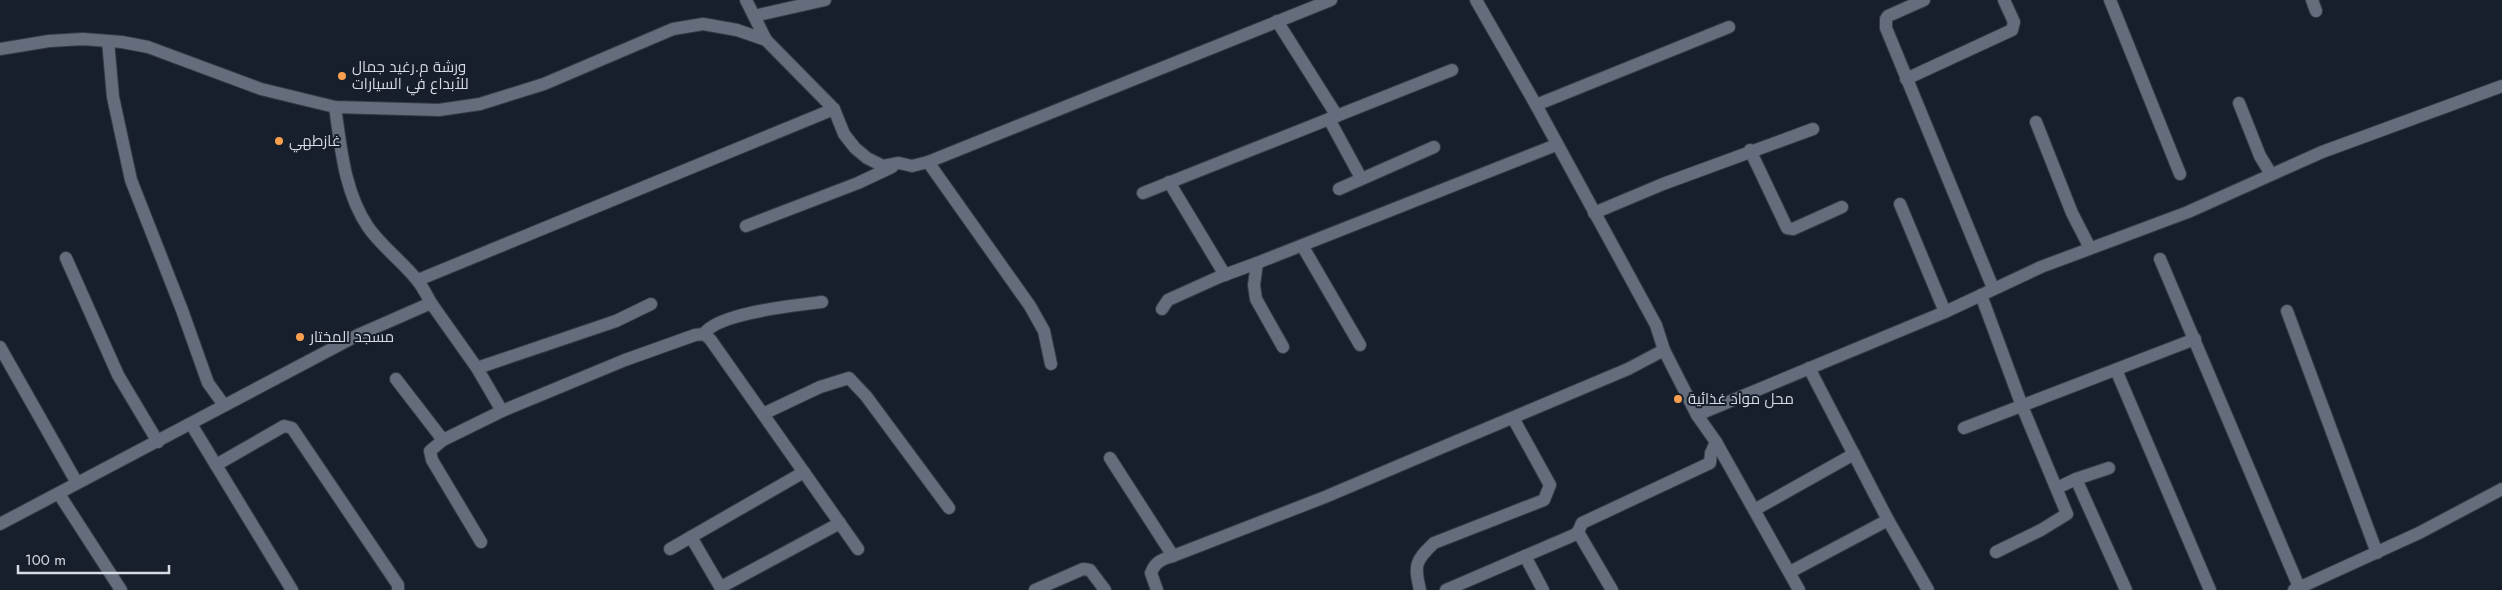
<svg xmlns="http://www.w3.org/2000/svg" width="2502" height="590" font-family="Jost,Cairo,sans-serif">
  <rect width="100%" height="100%" fill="#181f2c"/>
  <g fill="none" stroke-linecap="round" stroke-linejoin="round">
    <g stroke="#363b46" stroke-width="14">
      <g id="minor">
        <polyline points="746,0 766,40"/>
        <polyline points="1476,0 1536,105 1656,325 1664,350 1697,415 1716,442 1799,590"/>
        <polyline points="1924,0 1888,16 1886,19 1886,28 1993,288"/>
        <polyline points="2110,0 2180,174"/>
        <polyline points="2312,0 2316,11"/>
        <polyline points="754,16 825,0"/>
        <polyline points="1277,21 1337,116"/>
        <polyline points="108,41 113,97 131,180 182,310 208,383 224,405"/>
        <polyline points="0,49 49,41 83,39 122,42 148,47 261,89 335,107 439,110 480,104 544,84 673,29 703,24 737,30 766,40 834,109 844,134 855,148 867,158 883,166 899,163 912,166 928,162 1331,0"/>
        <polyline points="1906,79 2012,30 2014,22 2004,0"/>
        <polyline points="2239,103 2260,156 2271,174"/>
        <polyline points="1536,105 1729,27"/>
        <polyline points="1329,119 1361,178"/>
        <polyline points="2036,122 2072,213 2090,248"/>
        <polyline points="1750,150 1787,228 1793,229 1842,207"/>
        <polyline points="928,162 1030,306 1044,331 1051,364"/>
        <polyline points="1169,182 1225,275"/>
        <polyline points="1339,189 1434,147"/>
        <polyline points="1143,193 1452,70"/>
        <polyline points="1900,204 1945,312"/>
        <polyline points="1594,213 1663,184 1813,129"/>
        <polyline points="746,226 858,183 892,167"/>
        <polyline points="1303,247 1360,345"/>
        <polyline points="66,258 118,375 158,442"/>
        <polyline points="2160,259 2299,587"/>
        <polyline points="418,280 834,109"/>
        <polyline points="1981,295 2022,406 2067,514 2041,530 1996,552"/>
        <polyline points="431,303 477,368 502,411 443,440 430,451 432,460 481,542"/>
        <polyline points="1162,309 1168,300 1219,277 1257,263"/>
        <polyline points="2287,311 2377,553"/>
        <path d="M704,334c13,-21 93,-29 118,-32"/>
        <polyline points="0,347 77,483"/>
        <polyline points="1283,347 1256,299 1254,285 1257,263 1556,145"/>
        <polyline points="477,368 616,321 651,304"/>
        <polyline points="1809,368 1888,520 1928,590"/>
        <polyline points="2116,370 2210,590"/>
        <polyline points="396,379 443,440"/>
        <polyline points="502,411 625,360 695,335 704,334 710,339 858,549"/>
        <polyline points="763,414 820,387 849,378 866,396 949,508"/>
        <polyline points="1697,415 1945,312 2041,267 2188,212 2322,152 2502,86"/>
        <polyline points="191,424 292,590"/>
        <polyline points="1964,428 2195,339"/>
        <polyline points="1110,458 1173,556 1325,497 1476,433 1628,369 1664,350"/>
        <polyline points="216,465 284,426 292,428 398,585 398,590"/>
        <polyline points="2076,479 2126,590"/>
        <polyline points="2057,488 2076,479 2109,468"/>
        <polyline points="59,494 121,590"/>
        <polyline points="1756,509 1854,454"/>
        <path d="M0,524l358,-189 73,-32c-4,-7 -8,-16 -14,-23 -15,-19 -35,-33 -49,-53 -24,-36 -27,-79 -33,-120"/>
        <polyline points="1578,532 1612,590"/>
        <polyline points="691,537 722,590"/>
        <polyline points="670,549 804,472"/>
        <polyline points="1525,556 1543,590"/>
        <polyline points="1790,572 1888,520"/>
        <polyline points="721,587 840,523"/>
        <polyline points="1035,590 1083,569 1090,570 1105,590"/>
        <path d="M1157,590l-6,-17c4,-11 11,-14 22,-17"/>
        <path d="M1420,590c-6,-25 -5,-29 14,-47l110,-43 6,-15 -37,-67"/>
        <polyline points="1446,590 1574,535 1578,532 1582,523 1710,463 1711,453 1716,442"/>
        <polyline points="2294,590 2419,533 2502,489"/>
      </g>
    </g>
    <use href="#minor" stroke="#646d7c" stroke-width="12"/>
  </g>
  <g fill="#fa9f4e" stroke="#181f2c" stroke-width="2">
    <circle cx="342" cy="76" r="5"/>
    <circle cx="279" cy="141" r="5"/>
    <circle cx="300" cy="337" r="5"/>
    <circle cx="1678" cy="399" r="5"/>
  </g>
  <g text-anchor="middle" stroke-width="4" stroke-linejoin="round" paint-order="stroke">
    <g font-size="15" fill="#d6dbe4" stroke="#181f2c" text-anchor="start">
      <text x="352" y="72">ورشة م.رغيد جمال<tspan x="352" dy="17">للأبداع في السيارات</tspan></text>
      <text x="289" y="146">غازطهي</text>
      <text x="310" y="342">مسجد المختار</text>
      <text x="1688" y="404">محل مواد غذائية</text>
    </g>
  </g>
  <path d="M18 565v8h151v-8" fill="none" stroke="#d6dbe4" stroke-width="2.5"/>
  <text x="25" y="565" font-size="15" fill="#d6dbe4" stroke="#181f2c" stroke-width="4" paint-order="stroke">100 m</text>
</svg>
